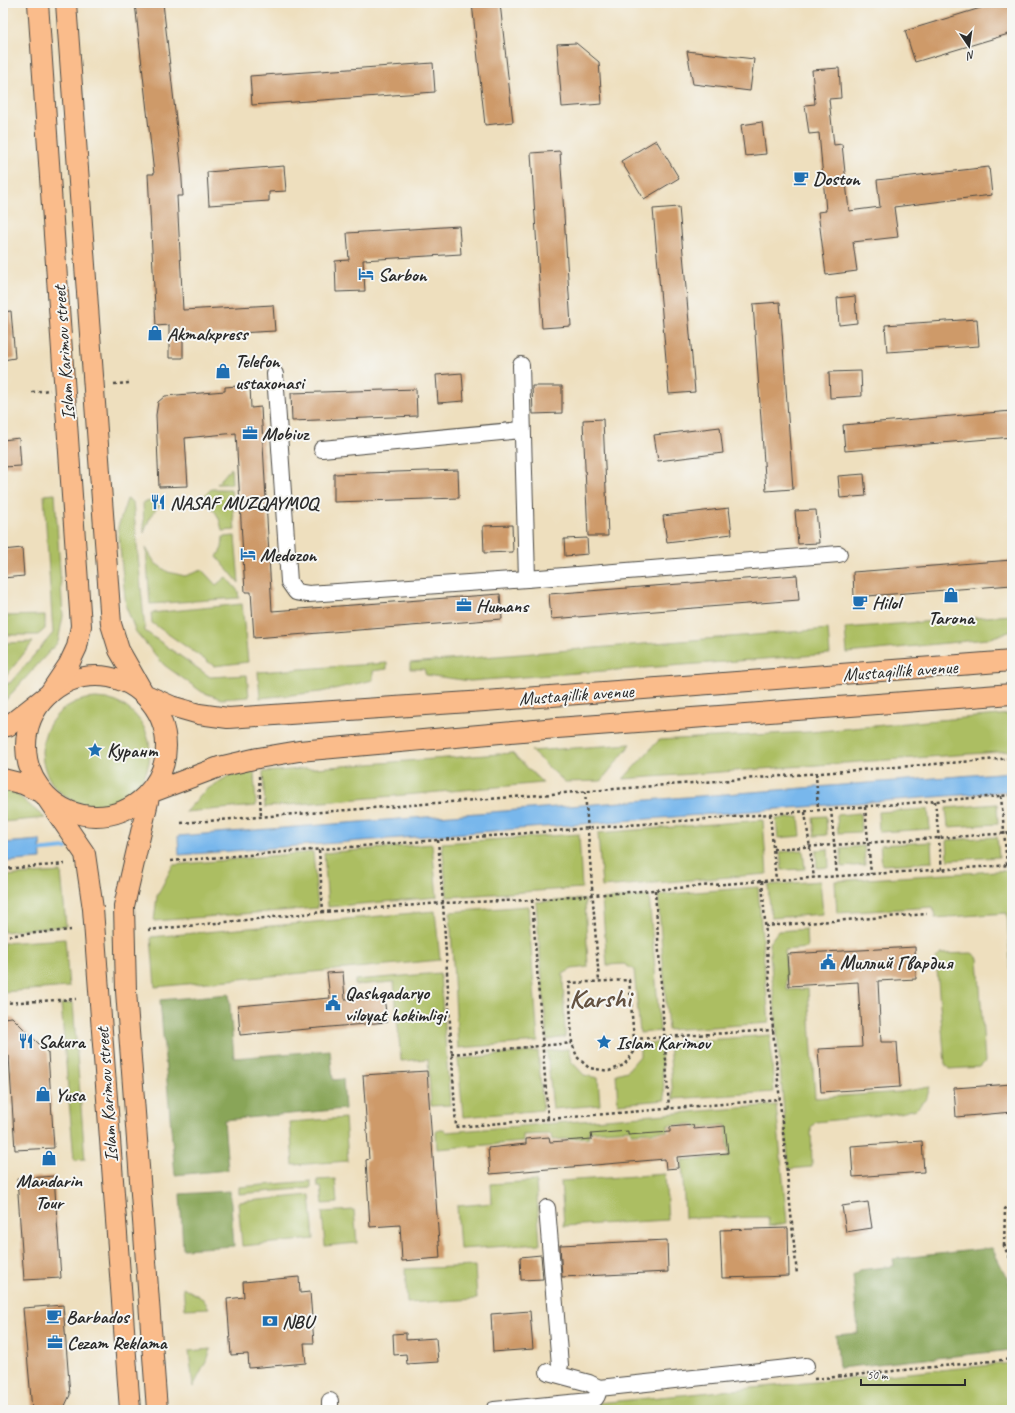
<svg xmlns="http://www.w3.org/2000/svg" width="1015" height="1413" font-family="Caveat,sans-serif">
  <rect width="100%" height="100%" fill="#f6f6f2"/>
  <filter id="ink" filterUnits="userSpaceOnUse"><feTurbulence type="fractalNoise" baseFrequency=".025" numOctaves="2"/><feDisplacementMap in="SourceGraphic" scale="8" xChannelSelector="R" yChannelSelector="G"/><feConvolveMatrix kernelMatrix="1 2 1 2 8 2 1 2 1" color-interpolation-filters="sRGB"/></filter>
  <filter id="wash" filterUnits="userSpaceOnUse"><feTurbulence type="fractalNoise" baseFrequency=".012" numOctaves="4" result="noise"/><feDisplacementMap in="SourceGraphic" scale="16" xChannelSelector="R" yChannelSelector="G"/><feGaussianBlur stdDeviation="0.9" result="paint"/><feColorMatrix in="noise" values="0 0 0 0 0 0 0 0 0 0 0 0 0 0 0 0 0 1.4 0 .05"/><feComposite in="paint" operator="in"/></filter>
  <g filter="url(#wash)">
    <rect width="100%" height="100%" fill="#eedfbe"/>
    <g fill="#acbe62" stroke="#6c7446">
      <polygon points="231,468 232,484 217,484"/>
      <path d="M211,489h20l4,41 -13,1c-3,-18 -7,-21 -22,-31z"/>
      <polygon points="55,494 63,616 58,642 3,703 3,684 10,683 53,633 44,495"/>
      <polygon points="127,499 133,502 145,631 210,677 247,675 249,697 221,699 202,692 164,665 136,632 126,607 118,527"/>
      <path d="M162,500l1,3c-12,9 -14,16 -19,30l-1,-31z"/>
      <polygon points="235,536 239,583 217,557 222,548 223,537"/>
      <polygon points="146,548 155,563 168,572 185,576 202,570 216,585 226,577 238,591 239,598 150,604"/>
      <polygon points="242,604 248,662 214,666 152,623 151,613"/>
      <polygon points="45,615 45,629 38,635 5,635 3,627 3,616"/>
      <polygon points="1012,615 1012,631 987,639 847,653 845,628"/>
      <polygon points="828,629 830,654 470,681 426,675 424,669 410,669 410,663"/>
      <polygon points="33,642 6,676 3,676 3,650 4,643"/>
      <polygon points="387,663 387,669 373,671 373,680 321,692 260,698 258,672"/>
      <circle cx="96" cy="752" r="54"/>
      <polygon points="1012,714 1012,751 623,779 659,740 810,732 927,721"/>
      <polygon points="631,744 601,781 565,782 531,751"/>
      <polygon points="512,753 543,783 265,807 263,772"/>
      <polygon points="254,772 256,806 185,812 206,790 230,775"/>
      <polygon points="3,791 14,792 45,818 3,822"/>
      <polygon points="997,804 998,824 948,827 946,808"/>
      <polygon points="928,809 930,829 879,832 878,812"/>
      <polygon points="860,813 861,832 838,833 837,815"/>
      <polygon points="826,816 827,835 815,836 813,817"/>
      <polygon points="799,817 801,836 778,838 776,819"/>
      <polygon points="763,820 767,874 602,887 598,833"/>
      <polygon points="579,834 582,888 447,897 442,843"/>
      <polygon points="997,837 999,857 948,860 947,840"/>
      <polygon points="931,842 932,862 882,865 880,845"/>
      <polygon points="432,844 437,897 328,907 324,853"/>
      <polygon points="864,846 865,865 842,867 841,848"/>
      <polygon points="828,849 829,867 817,868 816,850"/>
      <polygon points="803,850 805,869 782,870 780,852"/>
      <polygon points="313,852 318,908 154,921 157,896 173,865"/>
      <polygon points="1012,870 1012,990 1007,913 935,918 933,907 837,913 835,881"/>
      <polygon points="61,872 66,926 3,932 3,876"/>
      <polygon points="820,881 823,914 771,918 768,885"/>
      <polygon points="758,887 769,1023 668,1030 658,895"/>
      <polygon points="649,896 660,1031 640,1033 634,970 624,964 607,965 602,899"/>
      <polygon points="585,899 588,967 572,969 563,974 565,1037 547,1040 536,902"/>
      <polygon points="528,906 538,1042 458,1048 450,912"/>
      <polygon points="435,911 440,960 155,987 151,937"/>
      <polygon points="806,929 807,948 785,950 787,990 808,989 815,1098 901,1092 930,1087 926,1100 916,1109 900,1113 816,1122 811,1127 812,1167 789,1169 769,943 778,931"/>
      <polygon points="65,939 69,987 3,992 3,943"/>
      <polygon points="972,953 978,958 985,1062 980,1067 949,1069 945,1064 936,958 941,954"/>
      <polygon points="440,973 450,1105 431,1106 428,1059 401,1061 394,982 355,985 355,980"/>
      <polygon points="73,1003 85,1159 74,1160 61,1004"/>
      <polygon points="770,1035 774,1092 673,1099 669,1043"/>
      <polygon points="660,1042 665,1100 618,1104 616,1074 627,1071 640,1056 640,1044"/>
      <polygon points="568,1049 571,1061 584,1075 598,1078 600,1105 553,1109 547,1051"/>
      <polygon points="538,1051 543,1110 463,1117 458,1059"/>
      <polygon points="776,1105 787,1223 769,1226 768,1217 685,1218 682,1160 729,1157 726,1125 696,1128 695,1124 668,1125 668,1131 631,1133 630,1129 588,1132 589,1137 552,1140 551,1134 523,1135 523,1142 437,1149 436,1131 444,1129 447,1132"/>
      <polygon points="345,1118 348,1161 293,1165 290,1122"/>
      <polygon points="665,1174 668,1220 564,1226 561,1181"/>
      <polygon points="335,1179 337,1203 323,1204 321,1187 318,1187 317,1180"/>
      <polygon points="311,1181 311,1188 239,1194 239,1187"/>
      <polygon points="536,1181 540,1244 460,1249 457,1206 492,1203 491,1184"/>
      <polygon points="310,1195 314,1239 242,1246 238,1202"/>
      <polygon points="354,1210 357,1243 325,1246 322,1212"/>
      <polygon points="475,1266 477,1299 407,1303 405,1269"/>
      <polygon points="183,1287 203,1299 209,1308 185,1309"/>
      <polygon points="211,1349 208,1358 193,1387 189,1351"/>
      <polygon points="1012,1363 1012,1410 525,1410"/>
    </g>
    <g fill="#89a558" stroke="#5a6842">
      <polygon points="229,994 234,1058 330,1050 333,1080 343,1079 345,1109 224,1120 228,1170 175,1175 160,1000"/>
      <polygon points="230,1191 234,1246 183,1249 180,1194"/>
      <polygon points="992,1248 1012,1288 1012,1350 839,1368 836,1335 858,1333 853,1275 859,1270 894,1266 893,1259"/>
    </g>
    <g fill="#78b7ec" stroke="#52718c">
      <polygon points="1012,772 1012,791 179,855 178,836"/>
      <polygon points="40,840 41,859 3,862 3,843"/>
    </g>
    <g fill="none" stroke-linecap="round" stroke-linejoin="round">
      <polyline stroke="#78b7ec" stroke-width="4" points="35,851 66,848"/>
    </g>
    <g id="blocks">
      <g fill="#ce9a69">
        <polygon points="135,3 163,3 181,165 183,196 177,196 183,310 273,305 275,331 183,336 183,358 169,358 169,325 156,326 148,174 154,174"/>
        <polygon points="472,3 500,3 513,122 485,125"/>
        <polygon points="997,3 1012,3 1012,33 915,62 905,31"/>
        <polygon points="576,43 599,62 602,104 562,107 557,44"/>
        <polygon points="687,51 754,59 750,91 693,84"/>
        <polygon points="433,63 435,92 252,105 250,76"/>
        <polygon points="839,68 841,98 829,99 834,145 842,144 849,211 880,207 877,180 989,167 992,195 894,207 898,237 853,242 857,271 826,275 818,212 826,211 819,133 809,134 805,105 815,104 812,70"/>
        <polygon points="762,122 766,154 745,156 741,125"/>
        <polygon points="656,140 679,178 644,199 621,161"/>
        <polygon points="560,151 571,326 542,328 531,153"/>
        <polygon points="284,166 286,191 269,192 269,201 209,205 207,172"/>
        <polygon points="679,207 695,392 669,394 653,209"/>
        <polygon points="459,226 461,254 363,260 365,291 336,292 335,261 349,260 347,233"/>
        <polygon points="855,296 857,323 839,325 837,298"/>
        <polygon points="780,302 793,489 766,491 753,304"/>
        <polygon points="11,311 15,358 3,360 3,312"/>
        <polygon points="977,319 979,346 887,352 885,325"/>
        <polygon points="861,371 862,396 830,398 829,372"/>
        <polygon points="462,373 464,401 438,403 436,375"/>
        <polygon points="250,385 251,408 261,407 272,611 500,594 502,619 254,638 251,592 245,592 236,433 185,438 188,486 159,487 156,415 158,402 165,396 225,391 225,387"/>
        <polygon points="532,386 562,386 562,413 533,414"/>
        <polygon points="416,389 417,416 292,421 291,393"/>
        <polygon points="1012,411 1012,437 845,451 843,425"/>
        <polygon points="603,419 608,536 588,536 583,420"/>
        <polygon points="720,427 723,453 658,461 654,435"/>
        <polygon points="19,438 21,466 3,467 3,440"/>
        <polygon points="458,470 459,498 334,502 334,474"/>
        <polygon points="864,474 866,496 840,498 838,476"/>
        <polygon points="729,508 732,534 667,542 663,516"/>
        <polygon points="816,510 819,543 798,544 795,511"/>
        <polygon points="512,525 513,552 484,553 483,526"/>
        <polygon points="587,538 588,554 565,556 564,539"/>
        <polygon points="22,548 24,576 3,578 3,550"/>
        <polygon points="1012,560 1012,585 854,597 853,572"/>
        <polygon points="797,575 799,600 551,619 549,594"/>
        <polygon points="915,947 916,979 878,981 881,1042 897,1042 900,1087 821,1092 818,1049 862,1047 858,982 789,986 787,954"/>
        <polygon points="343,972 345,999 384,996 387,1022 240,1035 238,1006 330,998 327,973"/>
        <polygon points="12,1017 48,1053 54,1148 15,1150 9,1056 3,1056 3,1018"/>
        <polygon points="427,1071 440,1258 402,1261 400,1225 370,1227 366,1160 369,1159 363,1075"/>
        <polygon points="1012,1084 1012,1112 956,1117 954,1088"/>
        <polygon points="693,1125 694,1129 725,1126 728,1153 677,1157 678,1168 666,1169 665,1159 490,1174 488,1148 526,1144 526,1139 549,1137 550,1142 592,1139 591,1134 628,1131 628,1135 670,1132 670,1127"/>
        <polygon points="922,1141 924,1172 853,1177 851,1146"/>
        <polygon points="54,1176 61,1278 24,1280 17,1179"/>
        <polygon points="868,1202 872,1228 846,1232 842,1206"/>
        <polygon points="788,1228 789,1276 722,1278 720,1230"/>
        <polygon points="667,1240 668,1272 562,1277 560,1245"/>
        <polygon points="541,1255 543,1279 521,1280 520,1257"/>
        <polygon points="299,1277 300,1293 310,1292 314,1343 304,1343 306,1363 249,1368 248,1354 231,1355 227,1299 244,1297 243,1282"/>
        <polygon points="63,1305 70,1395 63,1410 32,1410 23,1308"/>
        <polygon points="530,1311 533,1349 493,1352 491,1314"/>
        <polygon points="406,1333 406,1340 436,1338 438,1362 407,1364 406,1354 394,1355 393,1334"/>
      </g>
    </g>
  </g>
  <g filter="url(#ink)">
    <use href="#blocks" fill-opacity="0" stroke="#484641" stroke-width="1"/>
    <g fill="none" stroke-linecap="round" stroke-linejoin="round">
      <g stroke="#484641" stroke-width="18">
        <g id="minor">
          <polyline points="521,365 527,579"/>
          <polyline points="275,374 289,582 296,592 308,594 527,579 839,554"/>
          <polyline points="322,449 522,430"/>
          <polyline points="547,1208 560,1365"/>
          <polyline points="548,1372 589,1383 599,1388"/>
          <polyline points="330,1401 330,1410"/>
          <path d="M494,1410l97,-9c6,-2 7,-7 8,-13l207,-22"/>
        </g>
      </g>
      <g stroke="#484641" stroke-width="22">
        <g id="major">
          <polyline points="66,3 111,624 119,650 144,694 171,706 199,714 228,718 485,701 1012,661"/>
          <circle cx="96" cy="746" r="70"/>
          <polyline points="3,727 8,726 49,694 69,664 77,647 81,626 38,3"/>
          <polyline points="3,779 23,784 44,794 85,854 93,909 130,1410"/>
          <polyline points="157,1410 126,991 124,906 150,793 219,767 258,758 299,751 557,728 1012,694"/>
        </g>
      </g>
      <g stroke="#484641" stroke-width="2.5" stroke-dasharray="3 3" stroke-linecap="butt">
        <polyline points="114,384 131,383"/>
        <polyline points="32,392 50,390"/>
        <polyline points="816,773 818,810"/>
        <polyline points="259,776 261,817"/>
        <polyline points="585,791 599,982"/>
        <polyline points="1001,796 1007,865"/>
        <polyline points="935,801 942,870"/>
        <polyline points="865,807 871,874"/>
        <polyline points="831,809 837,876"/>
        <polyline points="805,812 814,878"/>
        <polyline points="770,814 776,880"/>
        <polyline points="181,823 1012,758"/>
        <polyline points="438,840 443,903 456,1127 780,1099"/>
        <polyline points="773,849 1012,833"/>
        <polyline points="319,850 323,912"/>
        <polyline points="171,861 1012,795"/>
        <polyline points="3,869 65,864"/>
        <polyline points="762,881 773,1030 797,1275"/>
        <polyline points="655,890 669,1109"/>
        <polyline points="532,900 548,1119"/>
        <polyline points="765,926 927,914"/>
        <polyline points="148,930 323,912 443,903 532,900 762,881 1012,865"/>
        <polyline points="3,936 71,930"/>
        <polygon points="629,980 634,1039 634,1052 624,1065 609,1071 589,1068 577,1057 572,1043 569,983"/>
        <polyline points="3,1003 76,999"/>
        <polyline points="634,1039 773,1030"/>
        <polyline points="451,1054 572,1043"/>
        <polyline points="1004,1246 1005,1209 1012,1203"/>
        <polyline points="1012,1246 1004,1246 1012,1263"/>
        <polyline points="814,1379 1012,1359"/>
      </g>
      <use href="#minor" stroke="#fff" stroke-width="16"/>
      <use href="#major" stroke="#fabc8b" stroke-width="20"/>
    </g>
  </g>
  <defs>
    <g id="cafe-bare" transform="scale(1.2)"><path d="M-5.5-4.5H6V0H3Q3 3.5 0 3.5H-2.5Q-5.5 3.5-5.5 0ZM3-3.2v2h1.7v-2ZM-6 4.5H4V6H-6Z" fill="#1f6fb2" stroke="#f6f6f2" stroke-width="2.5" paint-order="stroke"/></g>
    <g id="hotel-bare" transform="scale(1.2)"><path d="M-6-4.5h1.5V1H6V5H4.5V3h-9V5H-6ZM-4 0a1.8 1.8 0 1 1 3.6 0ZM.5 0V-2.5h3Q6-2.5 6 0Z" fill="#1f6fb2" stroke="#f6f6f2" stroke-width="2.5" paint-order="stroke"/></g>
    <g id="shop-bare" transform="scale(1.2)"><path d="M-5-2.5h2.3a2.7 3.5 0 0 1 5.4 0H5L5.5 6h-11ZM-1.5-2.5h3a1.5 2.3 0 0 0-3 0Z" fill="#1f6fb2" stroke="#f6f6f2" stroke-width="2.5" paint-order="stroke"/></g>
    <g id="office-bare" transform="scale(1.2)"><path d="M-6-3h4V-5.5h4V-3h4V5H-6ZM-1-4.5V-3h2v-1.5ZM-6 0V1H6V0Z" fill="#1f6fb2" stroke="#f6f6f2" stroke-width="2.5" paint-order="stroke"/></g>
    <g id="restaurant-bare" transform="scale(1.2)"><path d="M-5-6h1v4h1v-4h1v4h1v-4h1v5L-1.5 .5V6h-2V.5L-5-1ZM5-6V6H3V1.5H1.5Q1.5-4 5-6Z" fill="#1f6fb2" stroke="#f6f6f2" stroke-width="2.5" paint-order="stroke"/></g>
    <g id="sight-bare" transform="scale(1.2)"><path d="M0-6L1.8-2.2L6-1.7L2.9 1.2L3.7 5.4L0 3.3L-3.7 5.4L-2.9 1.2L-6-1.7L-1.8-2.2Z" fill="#1f6fb2" stroke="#f6f6f2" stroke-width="2.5" paint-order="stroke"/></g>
    <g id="civic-bare" transform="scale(1.2)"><path d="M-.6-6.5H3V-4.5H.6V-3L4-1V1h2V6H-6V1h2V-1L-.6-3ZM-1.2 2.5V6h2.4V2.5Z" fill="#1f6fb2" stroke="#f6f6f2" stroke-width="2.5" paint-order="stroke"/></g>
    <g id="bank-bare" transform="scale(1.2)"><path d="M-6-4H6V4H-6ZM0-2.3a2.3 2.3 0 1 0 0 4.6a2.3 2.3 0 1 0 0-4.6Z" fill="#1f6fb2" stroke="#f6f6f2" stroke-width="2.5" paint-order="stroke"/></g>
  </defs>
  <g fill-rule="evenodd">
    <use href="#cafe-bare" x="801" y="178"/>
    <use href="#hotel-bare" x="366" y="274"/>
    <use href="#shop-bare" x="155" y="333"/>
    <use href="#shop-bare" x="223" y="371"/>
    <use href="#office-bare" x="250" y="433"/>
    <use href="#restaurant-bare" x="158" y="502"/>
    <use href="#hotel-bare" x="248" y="554"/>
    <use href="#shop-bare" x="951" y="595"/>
    <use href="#cafe-bare" x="860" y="602"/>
    <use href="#office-bare" x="464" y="605"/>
    <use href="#sight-bare" x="95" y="750"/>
    <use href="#civic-bare" x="828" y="962"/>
    <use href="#civic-bare" x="333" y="1003"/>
    <use href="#restaurant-bare" x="26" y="1041"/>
    <use href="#sight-bare" x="604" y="1042"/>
    <use href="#shop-bare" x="43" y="1094"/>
    <use href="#shop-bare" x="49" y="1158"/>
    <use href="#cafe-bare" x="54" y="1316"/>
    <use href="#bank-bare" x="270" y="1321"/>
    <use href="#office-bare" x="55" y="1342"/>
  </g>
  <g text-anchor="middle" stroke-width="4" stroke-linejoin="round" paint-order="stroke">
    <g font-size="19" font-weight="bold" fill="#2b2b2b" stroke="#f6f6f2" text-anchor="start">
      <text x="813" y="185">Doston</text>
      <text x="378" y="281">Sarbon</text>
      <text x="167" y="340">Akmalxpress</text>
      <text x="235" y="367">Telefon<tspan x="235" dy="22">ustaxonasi</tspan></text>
      <text x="262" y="440">Mobiuz</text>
      <text x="170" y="509">NASAF MUZQAYMOQ</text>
      <text x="260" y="561">Medozon</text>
      <text x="872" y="609">Hilol</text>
      <text x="476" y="612">Humans</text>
      <text x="951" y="624" text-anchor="middle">Tarona</text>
      <text x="107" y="757">Курант</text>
      <text x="840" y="969">Миллий Гвардия</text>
      <text x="345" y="999">Qashqadaryo<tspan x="345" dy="22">viloyat hokimligi</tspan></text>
      <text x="38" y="1048">Sakura</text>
      <text x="616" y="1049">Islam Karimov</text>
      <text x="55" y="1101">Yusa</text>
      <text x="49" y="1187" text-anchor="middle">Mandarin<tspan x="49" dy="22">Tour</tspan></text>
      <text x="66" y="1323">Barbados</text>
      <text x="282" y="1328">NBU</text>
      <text x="67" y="1349">Cezam Reklama</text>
    </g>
    <g font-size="19" fill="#2b2b2b" stroke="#f6f6f2">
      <text transform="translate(63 353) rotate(-94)" y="7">Islam Karimov street</text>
      <text transform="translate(900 670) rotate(-4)" y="7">Mustaqillik avenue</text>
      <text transform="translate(576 694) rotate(-4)" y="7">Mustaqillik avenue</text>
      <text transform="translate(106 1095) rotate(-94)" y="7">Islam Karimov street</text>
    </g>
    <g font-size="27" font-weight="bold" fill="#645241" stroke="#f6f6f2">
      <text x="600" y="1007">Karshi</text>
    </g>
  </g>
  <rect width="1015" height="1413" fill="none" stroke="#f6f6f2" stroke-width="16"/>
  <g transform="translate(969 46) rotate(167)" stroke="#f6f6f2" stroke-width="3" paint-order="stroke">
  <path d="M0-3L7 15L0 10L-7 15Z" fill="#2b2b2b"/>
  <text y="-6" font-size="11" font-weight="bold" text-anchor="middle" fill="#2b2b2b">N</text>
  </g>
  <path d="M861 1379v6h104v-6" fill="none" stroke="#2b2b2b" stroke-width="2"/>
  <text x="867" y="1379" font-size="12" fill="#2b2b2b" stroke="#f6f6f2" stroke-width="3" paint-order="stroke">50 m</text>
</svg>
